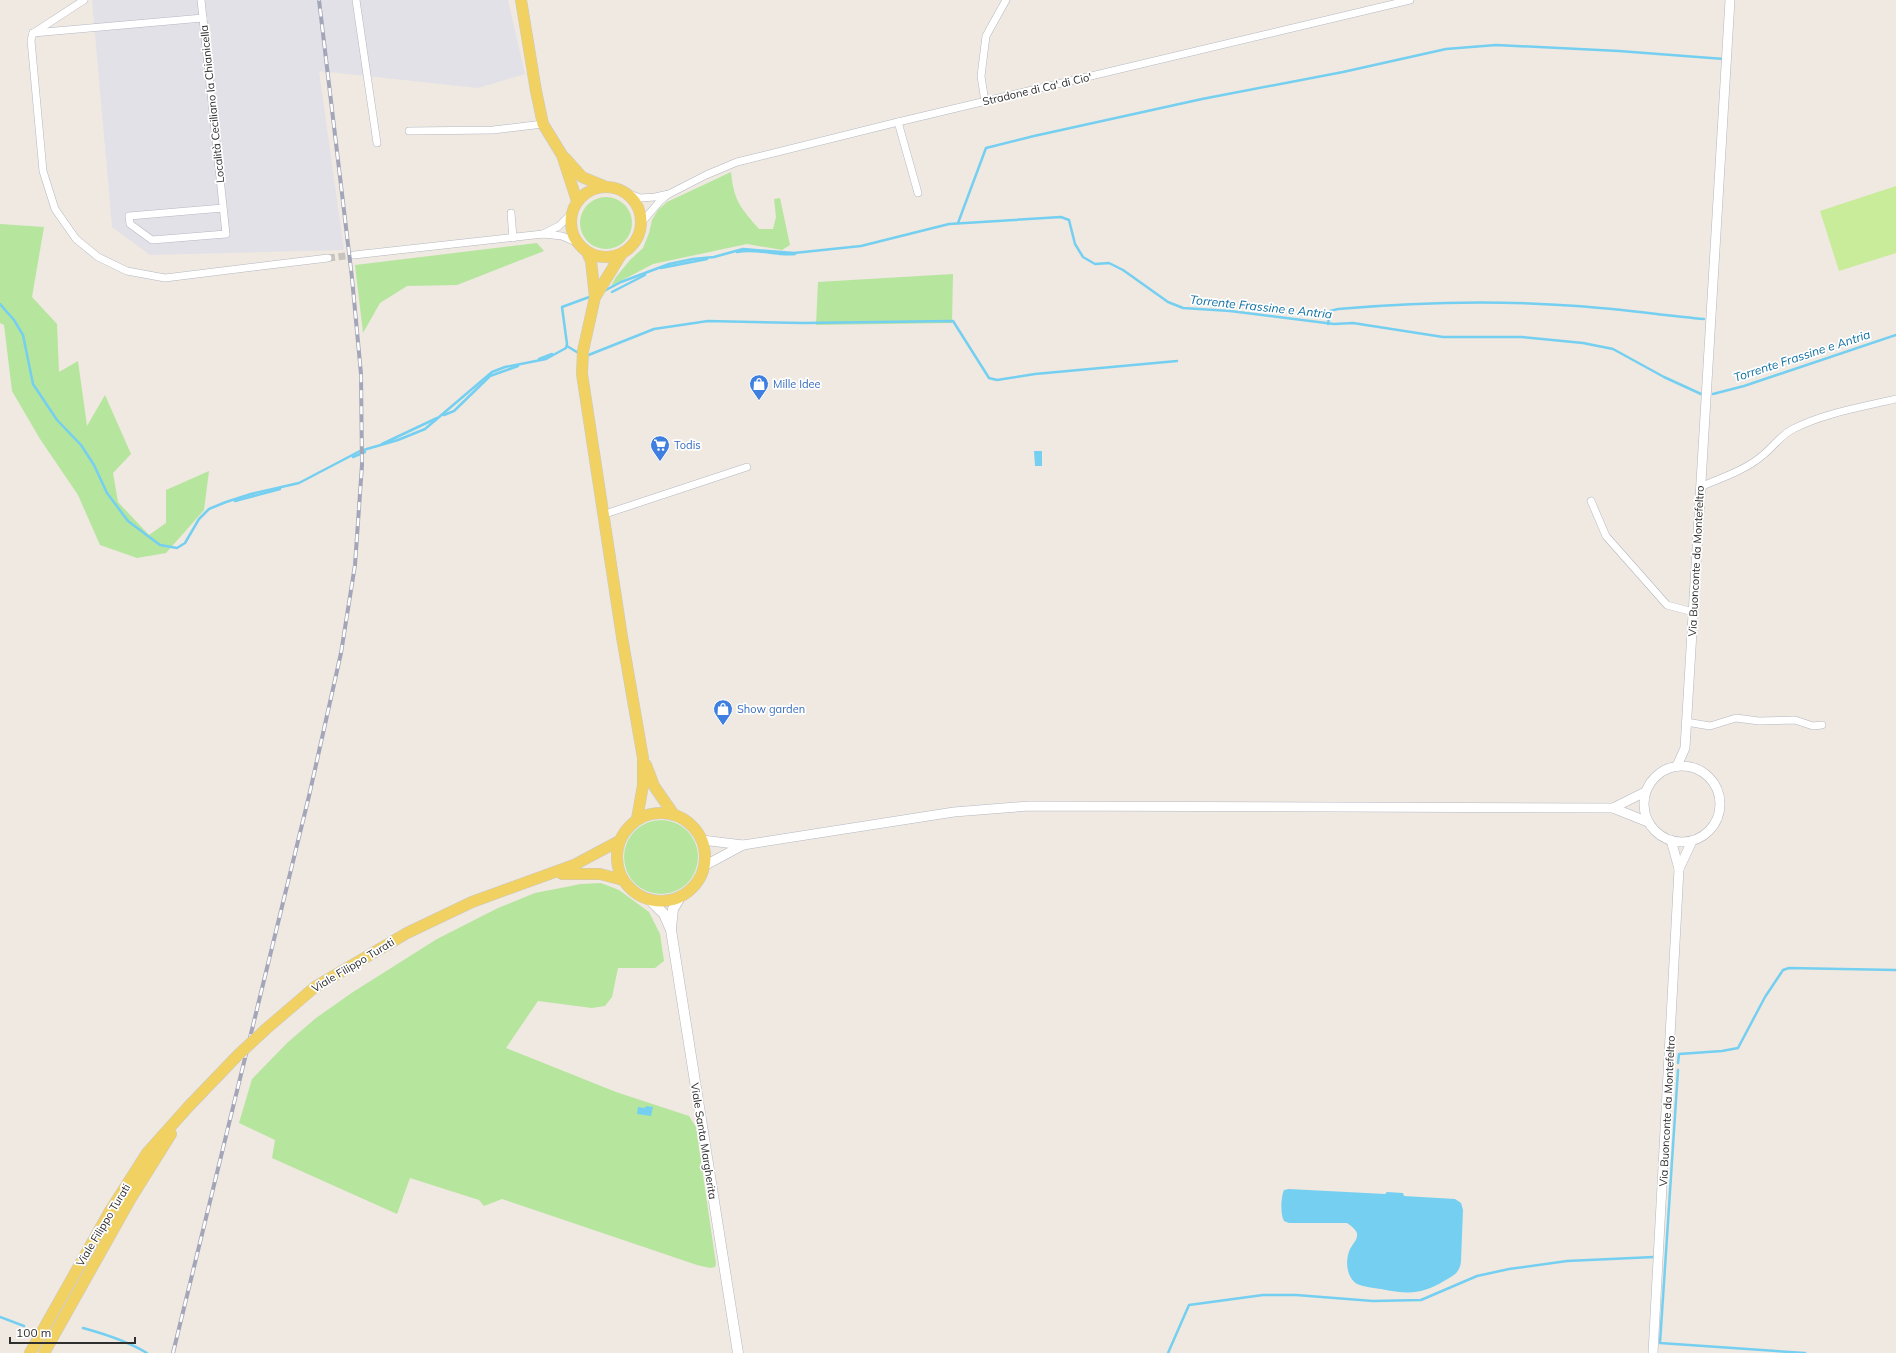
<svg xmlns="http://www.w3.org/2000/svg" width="1896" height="1353" font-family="Mulish,sans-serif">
  <rect width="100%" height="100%" fill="#efe9e1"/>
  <polygon fill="#e3e1e8" points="92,0 508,0 525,74 478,88 319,71 344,250 150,255 112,227"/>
  <g fill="#b6e59e">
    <path d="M731,172c3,29 9,35 28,57h14l3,-12 -2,-18 6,-1 10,47 -8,5 -35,-6 -94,20 -42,22 5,-9 14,-17 13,-12 6,-15 3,-13 6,-10 9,-8z"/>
    <circle cx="606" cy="223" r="26"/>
    <polygon points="0,224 44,227 32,297 57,324 59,372 78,361 87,426 105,395 131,454 113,473 118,502 149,535 166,523 166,490 209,471 204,510 166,553 137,558 100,545 78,495 40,439 12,391 4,325 0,323"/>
    <polygon points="537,243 544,251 457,285 407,286 380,303 363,333 355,265"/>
    <polygon points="953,274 952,323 816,325 818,282"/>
    <circle cx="661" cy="857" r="37"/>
    <polygon points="601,883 619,890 649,912 660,934 664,961 655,968 618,968 612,997 605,1006 592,1008 538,1001 506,1048 616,1092 689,1116 696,1127 716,1264 715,1267 710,1268 697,1265 502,1199 484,1206 479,1200 410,1178 397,1214 272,1158 275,1140 239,1123 252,1079 287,1043 316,1018 353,992 437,939 498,908 535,893 581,884"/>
  </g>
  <polygon fill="#c9ec9a" points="1896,186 1896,253 1839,271 1820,211"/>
  <g fill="#75cff0">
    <polygon points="1034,451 1042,451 1042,466 1035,466"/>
    <polygon points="646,1106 653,1107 651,1116 637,1114 638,1107 645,1108"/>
    <path d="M1289,1189l96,5 2,-2 16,1 1,3 51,3 6,4 2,7 -2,51c-1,12 -8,15 -17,20 -23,14 -37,13 -63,8 -8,-1 -16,-2 -24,-5 -11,-7 -12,-24 -7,-35 2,-4 8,-10 7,-15 0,-4 -7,-9 -10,-11h-58l-5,-2c-4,-7 -3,-24 0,-31z"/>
  </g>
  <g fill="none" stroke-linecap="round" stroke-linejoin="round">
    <g stroke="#75cff0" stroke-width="2.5">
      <polyline points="958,223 986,148 1034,136 1202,99 1343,72 1446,49 1496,45 1619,51 1724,59"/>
      <path d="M737,252c19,-4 39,4 58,2"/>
      <polyline points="661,268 707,259"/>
      <polyline points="604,291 621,282 669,264 693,259 714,257 743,249 794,253 861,246 949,224 1061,217 1069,220 1075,244 1083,257 1095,264 1109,263 1123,270 1168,302 1183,308 1230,311 1334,324 1353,323 1443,337 1522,337 1583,343 1613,349 1664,377 1701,394"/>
      <polyline points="612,292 645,275"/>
      <polyline points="0,304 14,320 23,335 33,384 57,420 81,445 94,465 107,493 128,521 160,545 177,548 185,543 199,519 209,509 226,502 251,494 299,483 360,451 398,440 425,429 492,372 505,367 546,359 566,348 567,344 562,307 592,296"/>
      <path d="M1328,324l2,-13 8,-2c79,-7 160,-9 239,-3 43,3 85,9 127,13"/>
      <polyline points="567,346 580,354"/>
      <polyline points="586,356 654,329 708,321 803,323 953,321 989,378 997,380 1035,374 1177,361"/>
      <polyline points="539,359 552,354"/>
      <polyline points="1713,394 1744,386 1896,335"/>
      <polyline points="444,415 454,411 490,376 518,366"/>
      <polyline points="382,444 437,418"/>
      <polyline points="353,457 365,452"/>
      <polyline points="235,501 280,489"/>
      <polyline points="1678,1063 1679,1054 1722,1051 1738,1048 1765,997 1783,970 1789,968 1896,970"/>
      <polyline points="1678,1070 1660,1343 1805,1353"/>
      <polyline points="0,1317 24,1326"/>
      <path d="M83,1328c22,6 44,13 64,25"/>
      <polyline points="1168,1353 1189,1305 1263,1295 1296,1295 1373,1301 1421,1300 1477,1276 1509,1269 1567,1261 1654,1257"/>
    </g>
    <polyline stroke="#c8c4bd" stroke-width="7" stroke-dasharray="7 3.5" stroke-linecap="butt" points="328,258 354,255"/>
    <g stroke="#b4b7c1" stroke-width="8">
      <g id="minor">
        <path d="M201,0c8,78 17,156 25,234l-74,6 -22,-16 -1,-8 94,-8"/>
        <polyline points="356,0 377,143"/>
        <polyline points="35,32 84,0"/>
        <polyline points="33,33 31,40 43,171 55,209 76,239 98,257 127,271 165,278 328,258"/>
        <polyline points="33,33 203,18"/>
        <polyline points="985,102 981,76 986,36 1006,0"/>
        <polyline points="898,122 918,193"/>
        <polyline points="409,131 493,130 543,124"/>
        <polyline points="627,193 640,198 655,197 669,194 706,175 737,162 898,122 1410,0"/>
        <polyline points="511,213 513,238"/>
        <polyline points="642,222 660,201 667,195"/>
        <polyline points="543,234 559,226 571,214"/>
        <polyline points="354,255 543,234 562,236 578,243"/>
        <path d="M1700,487c21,-9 46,-17 63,-32 10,-8 18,-20 30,-26 31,-16 69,-22 103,-30"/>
        <polyline points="1591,501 1606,536 1667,605 1693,612"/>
        <polyline points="605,514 747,467"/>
        <polyline points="1686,722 1710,726 1736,718 1759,721 1795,720 1813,726 1822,725"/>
      </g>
    </g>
    <g stroke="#b4b7c1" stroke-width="10">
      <g id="tertiary">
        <circle cx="1682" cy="804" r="38"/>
        <polyline points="1677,766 1685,748 1730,0"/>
        <polyline points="1613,808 1645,792"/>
        <polyline points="702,840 743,845 954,812 1029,806 1613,808 1648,822"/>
        <polyline points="704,866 743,845"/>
        <polyline points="1679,869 1692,841"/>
        <polyline points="1653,1353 1679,869 1671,840"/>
      </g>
    </g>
    <g stroke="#b4b7c1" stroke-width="11">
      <g id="secondary">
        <polyline points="650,900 664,914 671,930 738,1353"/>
        <polyline points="671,928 673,909 681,896"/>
      </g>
    </g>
    <g stroke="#c9c9c9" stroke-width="12">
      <g id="primary">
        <polyline points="521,0 536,91 543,124 562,155 577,201"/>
        <polyline points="565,158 582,177 604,186"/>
        <circle cx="606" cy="222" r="35"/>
        <polyline points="587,252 591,261 595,297"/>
        <polyline points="622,253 595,297 583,351 582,374 622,637 643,758 643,785 637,819"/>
        <polyline points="646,765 654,786 674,815"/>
        <circle cx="661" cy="857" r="44"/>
        <polyline points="562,874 600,874 623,880"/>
        <polyline points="266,1029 315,987 407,933 472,902 574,865 619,841"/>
        <polyline points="30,1353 110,1211 147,1153 189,1106 238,1055"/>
        <polyline points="44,1353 131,1198 171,1134"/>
      </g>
    </g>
    <use href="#minor" stroke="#fff" stroke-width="7"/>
    <use href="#tertiary" stroke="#fff" stroke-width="9"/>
    <use href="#secondary" stroke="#fff" stroke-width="10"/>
    <use href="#primary" stroke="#f2d163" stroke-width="11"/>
    <g stroke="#a3a6b8" stroke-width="4">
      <polyline id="rail" points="173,1353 309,796 341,653 355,565 362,465 361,374 352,278 319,0"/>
    </g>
    <use href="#rail" stroke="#fff" stroke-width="2.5" stroke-dasharray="8" stroke-linecap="butt"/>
    <g stroke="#c9c9c9" stroke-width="12" stroke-linecap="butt">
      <polyline id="primary-bridge" points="238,1055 266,1029"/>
    </g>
    <use href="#primary-bridge" stroke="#f2d163" stroke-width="11"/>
  </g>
  <defs>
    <g id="shop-pin" transform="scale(1)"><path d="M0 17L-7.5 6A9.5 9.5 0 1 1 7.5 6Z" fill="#3f7fe0" stroke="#fff"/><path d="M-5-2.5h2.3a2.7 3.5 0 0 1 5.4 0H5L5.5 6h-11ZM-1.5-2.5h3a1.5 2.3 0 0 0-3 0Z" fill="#fff"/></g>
    <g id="supermarket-pin" transform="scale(1)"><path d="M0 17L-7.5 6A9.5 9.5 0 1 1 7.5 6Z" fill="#3f7fe0" stroke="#fff"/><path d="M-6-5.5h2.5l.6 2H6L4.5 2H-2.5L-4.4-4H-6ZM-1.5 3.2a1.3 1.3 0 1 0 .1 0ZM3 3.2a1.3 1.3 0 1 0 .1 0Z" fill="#fff"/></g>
  </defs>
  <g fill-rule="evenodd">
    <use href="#shop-pin" x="759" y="384"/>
    <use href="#supermarket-pin" x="660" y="445"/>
    <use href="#shop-pin" x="723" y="709"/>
  </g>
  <g text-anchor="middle" stroke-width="3.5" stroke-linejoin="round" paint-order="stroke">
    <g font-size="11" fill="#2e2e2e" stroke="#fff">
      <text transform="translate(1037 89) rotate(-13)" y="4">Stradone di Ca' di Cio'</text>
      <text transform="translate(212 104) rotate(-96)" y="4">Località Ceciliano la Chianicella</text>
      <text transform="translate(1696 561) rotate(-87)" y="4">Via Buonconte da Montefeltro</text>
      <text transform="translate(353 965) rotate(-31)" y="4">Viale Filippo Turati</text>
      <text transform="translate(1667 1111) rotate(-87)" y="4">Via Buonconte da Montefeltro</text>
      <text transform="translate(704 1141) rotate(81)" y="4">Viale Santa Margherita</text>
      <text transform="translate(103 1225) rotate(-59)" y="4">Viale Filippo Turati</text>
    </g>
    <g font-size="11" fill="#366cbe" stroke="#fff" text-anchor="start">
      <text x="773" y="388">Mille Idee</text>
      <text x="674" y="449">Todis</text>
      <text x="737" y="713">Show garden</text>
    </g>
    <g font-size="12" font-style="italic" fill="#0d6fa3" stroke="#fff">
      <text transform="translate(1261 307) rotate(6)" y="4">Torrente Frassine e Antria</text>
      <text transform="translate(1802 356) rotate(-18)" y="4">Torrente Frassine e Antria</text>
    </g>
  </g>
  <path d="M10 1337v6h125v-6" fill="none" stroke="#2e2e2e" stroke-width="2"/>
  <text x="16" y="1337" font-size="12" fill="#2e2e2e" stroke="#ffffff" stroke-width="3" paint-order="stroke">100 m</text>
</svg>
